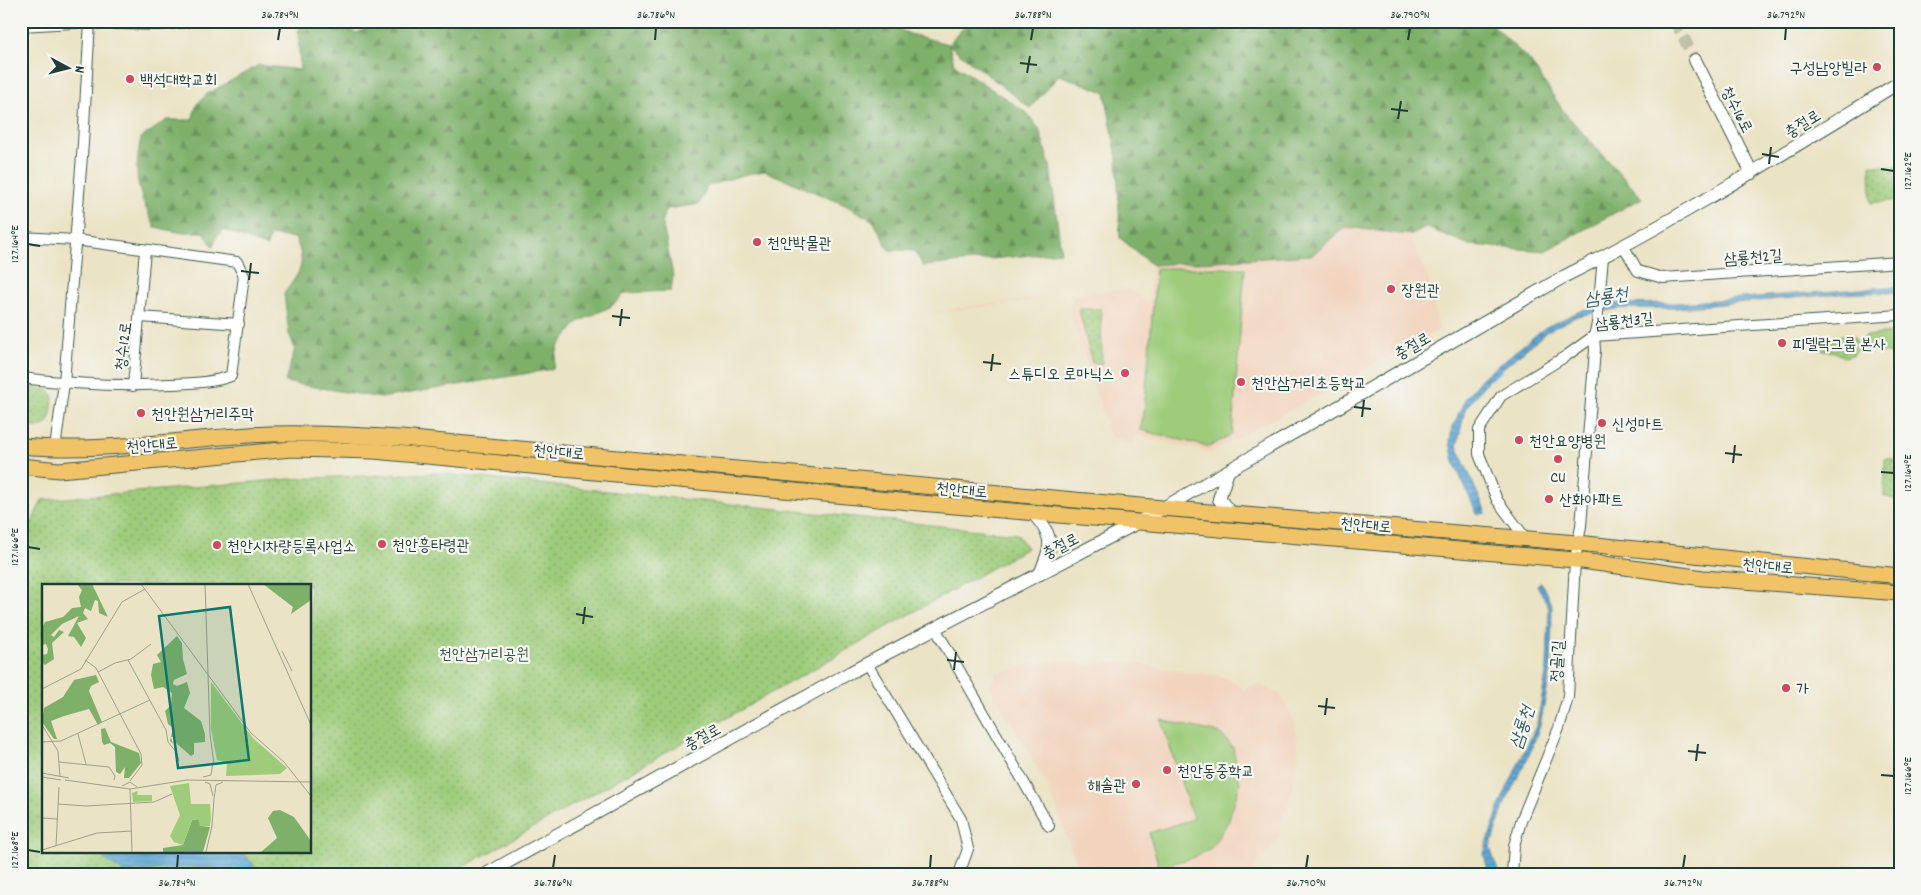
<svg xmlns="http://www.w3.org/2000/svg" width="1921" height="895" font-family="Dekko,'Poor Story',sans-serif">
  <defs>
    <pattern id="forest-firs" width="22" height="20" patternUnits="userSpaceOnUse" patternTransform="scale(1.25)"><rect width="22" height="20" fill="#7eb06a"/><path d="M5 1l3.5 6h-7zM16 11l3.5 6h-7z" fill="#679058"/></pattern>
    <pattern id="park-dots" width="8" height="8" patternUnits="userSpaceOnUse" patternTransform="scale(1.25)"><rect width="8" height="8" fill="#9ecc7a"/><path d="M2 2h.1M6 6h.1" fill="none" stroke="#80a765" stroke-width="1.8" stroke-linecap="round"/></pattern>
    <pattern id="water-rules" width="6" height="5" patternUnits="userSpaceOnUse" patternTransform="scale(1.25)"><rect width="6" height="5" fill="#62a9d8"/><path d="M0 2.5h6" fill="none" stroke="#508bb0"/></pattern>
  </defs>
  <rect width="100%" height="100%" fill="#f6f6f2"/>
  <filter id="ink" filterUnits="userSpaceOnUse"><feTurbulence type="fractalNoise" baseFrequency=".02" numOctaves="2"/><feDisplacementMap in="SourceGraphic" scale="10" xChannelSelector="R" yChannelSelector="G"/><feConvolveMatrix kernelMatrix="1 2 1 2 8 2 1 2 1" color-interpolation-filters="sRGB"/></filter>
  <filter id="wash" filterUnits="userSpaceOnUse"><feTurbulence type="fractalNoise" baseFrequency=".0096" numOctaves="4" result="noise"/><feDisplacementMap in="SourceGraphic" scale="20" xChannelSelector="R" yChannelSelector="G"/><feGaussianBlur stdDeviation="1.12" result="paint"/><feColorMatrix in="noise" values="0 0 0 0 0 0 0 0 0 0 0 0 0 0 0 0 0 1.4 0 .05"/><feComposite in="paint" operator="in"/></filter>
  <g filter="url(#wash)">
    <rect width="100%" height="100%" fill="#ebe3c5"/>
    <g fill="#f2d4be">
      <polygon points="1345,227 1410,235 1428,278 1439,330 1210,453 1135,435 1132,444 1110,436 1070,311 1073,295 905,317 970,306 1128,289 1148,303 1152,265 1312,255"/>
      <polygon points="1062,661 1088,665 1115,661 1137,663 1160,668 1226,677 1243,689 1259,684 1280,694 1295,723 1298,754 1293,787 1277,839 1251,871 1245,874 1080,874 1049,788 990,687 996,673 1036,663"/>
    </g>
    <g fill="#9ecc7a" stroke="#5e8457">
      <polygon points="1156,268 1245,268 1232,434 1209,447 1140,430 1144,413"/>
      <polygon points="1895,329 1900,329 1900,355 1873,351 1864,342 1865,336 1891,333"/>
      <polygon points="1161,720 1220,733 1233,748 1240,784 1228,822 1211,848 1192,858 1159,867 1149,833 1193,819"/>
    </g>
    <path fill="url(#forest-firs)" stroke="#4e764f" d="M310,21h23l23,12 30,-12h493l31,13 38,10 22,-23h518l42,40 34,51 78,86 -97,53 -75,-6 -45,-18 -15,8 -65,-8 -33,28 -160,10 -32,-27 -3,-80 -12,-66 -46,-17 -29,33 -81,-63 5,19 73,49 12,16 11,37 11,86 -138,14 -9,-15 -25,-1 -15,-29 -31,-17 -78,-33 -23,4 -35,11 -8,18 -32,5 -5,11 11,56 -2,15 -46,2 -13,13 -34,16 -20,25 -5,22 -172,29 -96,-16 10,-33 -6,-15 -5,-40c15,-22 24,-28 11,-56l-25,-3 -3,12 -43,-17 -7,6 -4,11 -9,-15h-27l-22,-5c-18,-36 -22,-50 -14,-89l26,-18h25l5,-16 10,-10 52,-29 41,5 -2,-40z"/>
    <g fill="url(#park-dots)" stroke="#5e8457" fill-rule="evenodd">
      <polygon points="1870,165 1900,167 1900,200 1871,203"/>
      <polygon points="1079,309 1101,309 1102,364 1092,363"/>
      <polygon points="1847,334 1854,337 1859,347 1853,355 1843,357 1835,352 1818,349 1818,341"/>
      <path d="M21,386l28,4 4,6c-2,26 -3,35 -32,30z"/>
      <polygon points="1885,458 1893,459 1895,475 1900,476 1900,501 1884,496"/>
      <path d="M434,473l583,61 10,14 -576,326h-430v-328l21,-46 247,-21zM44,585h266v266h-266z"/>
    </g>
    <g fill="url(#water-rules)" stroke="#407386">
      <polygon points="1900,286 1900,292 1839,294 1676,308 1622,308 1577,316 1548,331 1488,380 1465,409 1457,446 1486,513 1477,514 1454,462 1450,441 1452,429 1466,397 1482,378 1546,327 1580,311 1604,304 1677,303"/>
      <polygon points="1541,582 1552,606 1551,670 1540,725 1530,753 1505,803 1490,848 1499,874 1489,874 1484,854 1486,847 1502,799 1537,724 1547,669 1549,608 1537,585"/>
      <polygon points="104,851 241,851 261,874 223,874 215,868 191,867 123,872 104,859"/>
    </g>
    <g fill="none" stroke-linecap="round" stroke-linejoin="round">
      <polyline stroke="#62a9d8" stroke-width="3" points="1490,378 1501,370"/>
    </g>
  </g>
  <g filter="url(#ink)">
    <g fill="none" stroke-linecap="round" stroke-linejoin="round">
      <polyline stroke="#c2c2a8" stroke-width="12" stroke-dasharray="12 6" stroke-linecap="butt" points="1675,21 1695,60"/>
      <g stroke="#3e564a" stroke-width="12">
        <g id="minor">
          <polyline points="21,26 90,22"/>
          <path d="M21,237l54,3 162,22 7,14 -13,100c-20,7 -40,7 -61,8 -50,3 -99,0 -149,-6"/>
          <polyline points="1624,247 1638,271 1663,278 1900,262"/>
          <polyline points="140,317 239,324"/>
          <polyline points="1593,340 1597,324 1603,257"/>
          <polyline points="133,386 145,250"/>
          <polyline points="55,448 64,383 83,143 90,21"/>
          <polyline points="1526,539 1497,500 1479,454 1479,430 1501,396 1566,356 1594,336 1900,315"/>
          <polyline points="935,628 1049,826"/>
          <polyline points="867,664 961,819 968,849 959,874"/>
          <polyline points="1512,874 1514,846 1521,821 1559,728 1568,697 1575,560 1581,526 1595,350 1594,336"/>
        </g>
      </g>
      <g stroke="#3e564a" stroke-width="14">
        <g id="tertiary">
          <polyline points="90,22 158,24 186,21"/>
          <polyline points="1695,60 1752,173"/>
          <polyline points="1228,471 1219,499 1232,514"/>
          <path d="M1033,513c22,26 19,31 7,61"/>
          <path d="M486,874l365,-202 288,-150 426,-246c116,-58 225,-127 335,-194"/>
        </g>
      </g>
      <g stroke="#3e564a" stroke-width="17">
        <g id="primary">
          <path d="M21,446c77,7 152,-6 228,-11 51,-3 101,0 152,3l761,70 415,35 323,33"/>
          <polyline points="21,466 59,470 292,449 374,451 920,503 1575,560 1703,578 1900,593"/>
        </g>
      </g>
      <g stroke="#3e564a" stroke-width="18">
        <polyline id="trunk" points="21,445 24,446"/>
      </g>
      <use href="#minor" stroke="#fff" stroke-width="10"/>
      <use href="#tertiary" stroke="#fff" stroke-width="12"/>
      <use href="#primary" stroke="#f1c369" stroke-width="15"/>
      <use href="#trunk" stroke="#f1c369" stroke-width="16"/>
    </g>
  </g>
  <path fill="none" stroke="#1f3d34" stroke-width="2" d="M278,40l2,-12M655,40l1,-12M1031,40l2,-12M1408,40l2,-12M1785,40l1,-12M1020,63l17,2M1027,73l3,-17M1391,109l17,2M1398,119l3,-18M1762,154l17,3M1769,164l2,-17M1881,169l13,2M28,244l12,2M241,271l18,2M249,280l2,-17M612,316l18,2M620,326l2,-17M983,362l18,2M991,371l2,-17M1354,407l17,2M1362,417l2,-17M1725,453l17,2M1733,463l2,-18M1881,472l13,1M28,547l12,2M576,614l17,3M583,624l2,-17M947,660l17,2M954,670l2,-18M1318,706l17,2M1325,715l2,-17M1688,751l18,2M1696,761l2,-17M1881,775l13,1M28,850l12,2M177,868l1,-13M553,868l2,-13M930,868l1,-13M1306,868l2,-13M1683,868l2,-13"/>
  <g fill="#d1495b" stroke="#f6f6f2" stroke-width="2">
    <circle cx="1877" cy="67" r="5"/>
    <circle cx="130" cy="79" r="5"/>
    <circle cx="757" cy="242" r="5"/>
    <circle cx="1391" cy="289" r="5"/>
    <circle cx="1782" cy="343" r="5"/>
    <circle cx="1125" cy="373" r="5"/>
    <circle cx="1241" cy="382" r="5"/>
    <circle cx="141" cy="413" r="5"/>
    <circle cx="1602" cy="423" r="5"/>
    <circle cx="1519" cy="440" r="5"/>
    <circle cx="1558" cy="459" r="5"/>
    <circle cx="1549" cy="499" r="5"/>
    <circle cx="382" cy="544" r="5"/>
    <circle cx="217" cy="545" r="5"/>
    <circle cx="1786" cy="688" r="5"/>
    <circle cx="1167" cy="770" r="5"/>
    <circle cx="1136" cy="784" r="5"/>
  </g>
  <g text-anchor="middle" stroke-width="4.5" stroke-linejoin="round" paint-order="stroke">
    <g font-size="16" fill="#1f3d34" stroke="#f6f6f2" text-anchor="start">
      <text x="1867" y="73" text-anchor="end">구성남앙빌라</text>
      <text x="140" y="85">백석대학교회</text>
      <text x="767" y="248">천안박물관</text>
      <text x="1401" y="295">장원관</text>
      <text x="1792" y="349">피델락그룹 본사</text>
      <text x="1115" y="379" text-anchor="end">스튜디오 로마닉스</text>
      <text x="1251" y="388">천안삼거리초등학교</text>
      <text x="151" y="419">천안원삼거리주막</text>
      <text x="1612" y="429">신성마트</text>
      <text x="1529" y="446">천안요양병원</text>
      <text x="1558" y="482" text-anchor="middle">CU</text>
      <text x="1559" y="505">산화아파트</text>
      <text x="392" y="550">천안흥타령관</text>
      <text x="227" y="551">천안시차량등록사업소</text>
      <text x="1796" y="694">가</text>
      <text x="1177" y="776">천안동중학교</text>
      <text x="1126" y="790" text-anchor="end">해솔관</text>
    </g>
    <g font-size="16" fill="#1f3d34" stroke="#f6f6f2">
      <text transform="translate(1738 109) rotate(63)" y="6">청수16로</text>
      <text transform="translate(1802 123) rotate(-32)" y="6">충절로</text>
      <text transform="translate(1753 256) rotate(-4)" y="6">삼룡천2길</text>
      <text transform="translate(1624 320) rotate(-6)" y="6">삼룡천3길</text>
      <text transform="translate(1412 345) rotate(-30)" y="6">충절로</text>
      <text transform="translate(122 346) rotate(-83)" y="6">청수12로</text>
      <text transform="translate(152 444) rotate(-5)" y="6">천안대로</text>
      <text transform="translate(559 451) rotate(5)" y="6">천안대로</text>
      <text transform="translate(962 489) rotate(5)" y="6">천안대로</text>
      <text transform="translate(1366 524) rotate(5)" y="6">천안대로</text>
      <text transform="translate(1060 545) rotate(-27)" y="6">충절로</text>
      <text transform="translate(1768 565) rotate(5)" y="6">천안대로</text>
      <text transform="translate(1556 661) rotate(-87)" y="6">정골1길</text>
      <text transform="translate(702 736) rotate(-29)" y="6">충절로</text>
    </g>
    <g font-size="16" fill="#385a42" stroke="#f6f6f2">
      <text x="484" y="659">천안삼거리공원</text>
    </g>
    <g font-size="18" font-style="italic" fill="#335d65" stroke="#f6f6f2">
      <text transform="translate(1606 296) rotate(-8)" y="6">삼룡천</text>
      <text transform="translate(1521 727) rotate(-72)" y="6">삼룡천</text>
    </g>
  </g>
  <g transform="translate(42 584)">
    <rect width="269" height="269" fill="#ebe3c5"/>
    <path d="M96,207l-1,4h15v6l-19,1 -1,-9z" fill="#9ecc7a"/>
    <path d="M35,0h15l16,33 -9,-4 -1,-12 -3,-1 -4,11 -6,-3 -2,5 5,6 -11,4 9,15 -5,9 -7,-10 -6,-1 11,-20 -17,8 -11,11 3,2 5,-7 5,2 -12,11 2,16 -9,6 -3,-3v-7l5,-1 1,-5 -2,-5 -4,1v-17l3,-6 18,-5 9,-9 9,-1 -2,-10 3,-7zM221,0h48v16l-20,14 2,-7zM135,52l5,7 1,16 4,15 -13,6 -1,4 4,2 10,-4 3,11 -6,15 17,13 4,13v8l-11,1v11l-3,2 -15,-13 -1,-6h-4l2,7 -3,-3 3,-13 -5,-4 -3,-13 6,-6 1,-12 -9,-6 -9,2 -3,-14 2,-11 8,-2 -4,-7zM54,91l3,7 -8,4 -2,5 13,31 -4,3 -9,-16 -25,7 -13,5 6,18h-3l-12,-17 2,-14 19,-11 11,-17zM63,144l6,14 28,11 2,10 -12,15h-5l1,-11 -5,7 -4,-2 -1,-25 -5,-4 -6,2 -2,-3 -1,-13zM238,226l14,7 17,24v11h-50l16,-14 -9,-20 5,-7zM156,235l4,7 8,1 -7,25h-40v-4l20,-3 9,-25z" fill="#7eb06a"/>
    <path d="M169,98l42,56 34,30 -7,6 -54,2 1,-13 -10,-3 -6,-31zM147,199l2,21h19l1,14 -1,8h-10l-2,-7 -6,1 -9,25 -9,-3 -4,-6 10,-21 -10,-29z" fill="#9ecc7a"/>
    <path fill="none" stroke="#99a18b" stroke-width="1" d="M99,0l110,149 33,29 27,34M163,0l5,150 4,30M206,0l63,141M240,67l10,20M43,76l11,8 45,86 1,11 -12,16M86,76l38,70 2,12 9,11 2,8M56,88l17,-9 16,-4 20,-15M0,105l39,-20 41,-67 23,-13M0,141l16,26 2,26M36,150l8,30M0,158l19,-1 89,-41M17,178l50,5 6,9 -1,4M0,189l27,5M0,193l19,3M161,193l8,-2 2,-13M23,196l65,9 57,-9 124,2M163,198l5,2 3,12M80,202l8,-4 7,5M88,205l2,63M172,215l2,-14 7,-3M16,220l28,2 68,-4 18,-8M0,234l16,1M14,262l3,-59M0,266l55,-17 35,-2M164,268l6,-26 2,-27"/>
    <path fill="#0f766e" fill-opacity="0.15" stroke="#0f766e" stroke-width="2.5" d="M188,23l19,153 -71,8 -19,-152z"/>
    <rect width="269" height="269" fill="none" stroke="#1f3d34" stroke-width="2.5"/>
  </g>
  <rect width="1921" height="895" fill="none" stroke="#f6f6f2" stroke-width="55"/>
  <g transform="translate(68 68) rotate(97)" stroke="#f6f6f2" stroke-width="4" paint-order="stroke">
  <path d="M0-4L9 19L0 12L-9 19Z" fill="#1f3d34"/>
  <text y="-8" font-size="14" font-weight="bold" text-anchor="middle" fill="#1f3d34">N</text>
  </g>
  <rect x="28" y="28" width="1866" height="840" fill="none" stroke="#1f3d34" stroke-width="2"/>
  <g font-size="12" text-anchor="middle" fill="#1f3d34">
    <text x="280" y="18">36.784°N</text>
    <text x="656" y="18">36.786°N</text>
    <text x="1033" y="18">36.788°N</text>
    <text x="1410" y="18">36.790°N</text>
    <text x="1786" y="18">36.792°N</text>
    <text transform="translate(1907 171) rotate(-90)" y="4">127.162°E</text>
    <text transform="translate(14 244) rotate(-90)" y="4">127.164°E</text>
    <text transform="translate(1907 473) rotate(-90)" y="4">127.164°E</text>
    <text transform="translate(14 547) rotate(-90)" y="4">127.166°E</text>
    <text transform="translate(1907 776) rotate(-90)" y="4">127.166°E</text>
    <text transform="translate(14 850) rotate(-90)" y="4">127.168°E</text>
    <text x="177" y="886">36.784°N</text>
    <text x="553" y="886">36.786°N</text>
    <text x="930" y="886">36.788°N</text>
    <text x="1306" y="886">36.790°N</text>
    <text x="1683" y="886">36.792°N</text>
  </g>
</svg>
